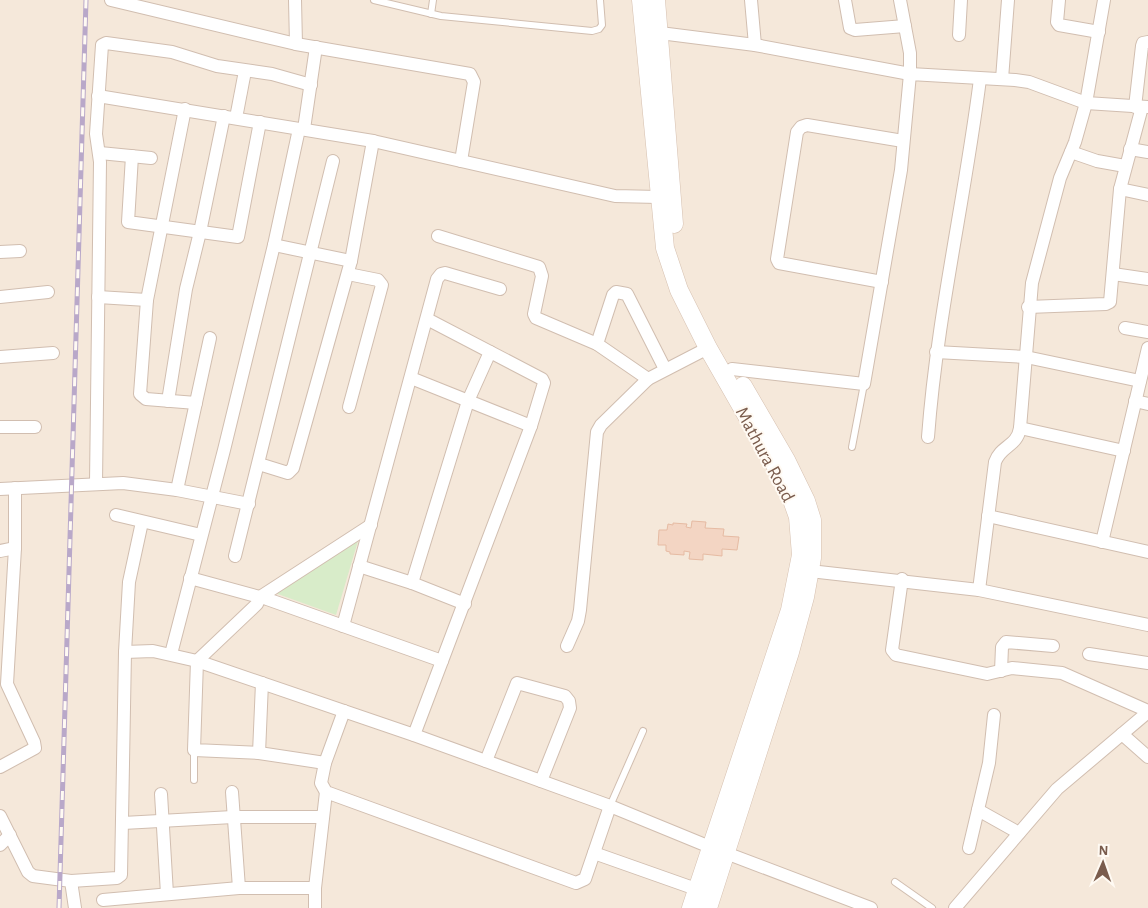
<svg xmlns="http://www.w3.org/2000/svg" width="1148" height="908" font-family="'Alegreya Sans',sans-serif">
  <rect width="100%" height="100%" fill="#fdf6ec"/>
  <rect fill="#f5e8da" x="0" y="0" width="1148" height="908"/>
  <polygon fill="#d8ecc9" points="356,540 358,541 336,615 275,593"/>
  <polygon fill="#f3d5c3" stroke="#e6bba3" points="692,521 706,522 705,528 724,529 723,536 739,537 737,550 722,549 722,556 703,554 703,560 689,559 690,552 684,551 684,555 670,554 670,552 666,551 666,545 658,545 659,530 667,530 668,524 673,525 673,523 687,524 686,527 691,528"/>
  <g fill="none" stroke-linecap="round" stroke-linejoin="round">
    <g stroke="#d1beb0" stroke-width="8">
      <g id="lane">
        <polyline points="374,0 441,16 592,31 599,29 602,25 600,0"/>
        <polyline points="431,14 433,0"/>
        <polyline points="852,447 864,384"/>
        <polyline points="194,780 194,750"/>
        <polyline points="610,806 643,731"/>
        <polyline points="895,882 932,908"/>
      </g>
    </g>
    <g stroke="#d1beb0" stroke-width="14">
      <g id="street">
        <polyline points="111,0 296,44 470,74 474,82 461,161"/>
        <polyline points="295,0 296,44"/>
        <polyline points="751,0 755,45"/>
        <polyline points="845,0 850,28 855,30 905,26"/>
        <polyline points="1059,0 1057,22 1059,25 1099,32"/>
        <polyline points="660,33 755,45 910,74 910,53 900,0"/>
        <polyline points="959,35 961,0"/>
        <polyline points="1002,79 1008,0"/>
        <polyline points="98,96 373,141 615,196 658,197"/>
        <polyline points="1135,107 1142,46 1143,43 1148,42"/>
        <polyline points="185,109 147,300 140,394 146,399 196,403"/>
        <polyline points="236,118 245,71"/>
        <polyline points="304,129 316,47"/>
        <polyline points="1130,149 1148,152"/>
        <polyline points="1071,152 1097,161 1125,166"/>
        <polyline points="100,153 151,158"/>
        <polyline points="132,156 128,222 238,237 260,122"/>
        <polyline points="1120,189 1148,195"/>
        <polyline points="438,236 539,267 542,276 534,314 536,318 597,344 648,379"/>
        <polyline points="274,245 351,261"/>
        <polyline points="0,252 20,251"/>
        <polyline points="348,274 378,280 382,285 349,407"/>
        <polyline points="1113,274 1148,279"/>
        <polyline points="882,282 779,263 777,259 797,132 801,127 807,125 903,141"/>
        <polyline points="0,297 48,292"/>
        <polyline points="98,297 147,300"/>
        <polyline points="1028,307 1106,304 1110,302 1120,189 1142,107"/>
        <polyline points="1125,328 1148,332"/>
        <polyline points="597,344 613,295 616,292 627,294 665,369"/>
        <polyline points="936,352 1026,357 1140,381"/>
        <polyline points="0,357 53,353"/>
        <polyline points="732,369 864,384 901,170 910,74 1015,80 1029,82 1086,103 1148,107"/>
        <polyline points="411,378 531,426"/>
        <polyline points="168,401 186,289 200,232 224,116"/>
        <polyline points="1135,401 1148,404"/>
        <polyline points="0,427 35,427"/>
        <polyline points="1020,428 1124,451"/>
        <path d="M928,437c9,-121 37,-238 52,-358"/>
        <polyline points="259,464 288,473 293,468 351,261 373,141"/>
        <polyline points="96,483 100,162 96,134 102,45 106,43 172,52 217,66 272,74 311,85"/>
        <polyline points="0,489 123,483 177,490 249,504"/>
        <polyline points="177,490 210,338"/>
        <polyline points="116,515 201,535"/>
        <polyline points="988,516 1148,552"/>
        <polyline points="1102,542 1148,348"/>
        <polyline points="0,551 15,548"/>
        <polyline points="235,556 333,161"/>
        <polyline points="359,566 412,583 468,401 490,352"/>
        <path d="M801,570l178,20 16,-128c6,-17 22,-15 25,-34l12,-145 28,-105 15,-36 11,-39 18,-103"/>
        <polyline points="190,578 267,599 442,661"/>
        <polyline points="902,579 892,650 896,655 987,674 1012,668 1062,673 1148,711"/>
        <polyline points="412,583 465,604"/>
        <polyline points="979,590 1148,625"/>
        <polyline points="343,626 437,279 441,274 445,273 500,289"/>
        <polyline points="567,646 578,621 580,610 597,432 601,425 648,379 708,348"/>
        <polyline points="125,652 153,651 197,661 414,735 610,806 710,847 871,908"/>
        <polyline points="171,654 224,450 274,245 299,129"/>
        <polyline points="1089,654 1148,663"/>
        <polyline points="1001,671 1002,647 1006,642 1053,646"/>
        <polyline points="344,711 325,763 321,783 326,792 576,883 585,879 610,806"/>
        <polyline points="1122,734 1148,757"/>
        <polyline points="414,735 531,426 544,383 542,379 427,319"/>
        <polyline points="259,753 262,683"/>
        <polyline points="486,761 517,683 565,696 569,701 570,708 541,781"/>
        <polyline points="325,763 259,753 194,750 197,661 257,604 260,597 371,525"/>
        <polyline points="0,767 35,748 34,742 7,684 15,548 15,488"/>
        <polyline points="232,792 239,888"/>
        <polyline points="161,794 167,894"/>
        <polyline points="978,810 1019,833"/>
        <polyline points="0,816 28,872 33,876 71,881 75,908"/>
        <polyline points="123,823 233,817 323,817"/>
        <polyline points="0,845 10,835"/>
        <polyline points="969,848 989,763 994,715"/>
        <polyline points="594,853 696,889"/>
        <polyline points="71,881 117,878 121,875 125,652 129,582 142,522"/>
        <polyline points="103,900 239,888 315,888"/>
        <polyline points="315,908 315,888 326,792"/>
        <polyline points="955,908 1057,789 1148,712"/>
      </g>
    </g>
    <g stroke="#d6c0b0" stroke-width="19">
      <g id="secondary">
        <polyline points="641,0 665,248 679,290 708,348 787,486 798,517 801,555 790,610 691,908"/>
        <polyline points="656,0 674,224"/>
        <polyline points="708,908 790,652 805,597 812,558 812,520 806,501 786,460 743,386"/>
      </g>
    </g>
    <use href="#lane" stroke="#fff" stroke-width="6"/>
    <use href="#street" stroke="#fff" stroke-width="12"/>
    <use href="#secondary" stroke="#fff" stroke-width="18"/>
    <g stroke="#b9a8c9" stroke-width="5">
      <polyline id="rail" points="59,908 86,0"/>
    </g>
    <use href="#rail" stroke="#fffaf3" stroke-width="3" stroke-dasharray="9" stroke-linecap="butt"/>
  </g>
  <g text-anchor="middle" stroke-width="4" stroke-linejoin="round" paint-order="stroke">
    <g font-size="19" fill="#7a5c4d" stroke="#fffaf3">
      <text transform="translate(766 454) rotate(62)" y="7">Mathura Road</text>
    </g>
  </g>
  <g transform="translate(1103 863) rotate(2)" stroke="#fffaf3" stroke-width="4" paint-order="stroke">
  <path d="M0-4L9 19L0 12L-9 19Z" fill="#7a5c4d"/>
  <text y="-8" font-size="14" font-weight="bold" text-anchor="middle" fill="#7a5c4d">N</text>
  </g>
</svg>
